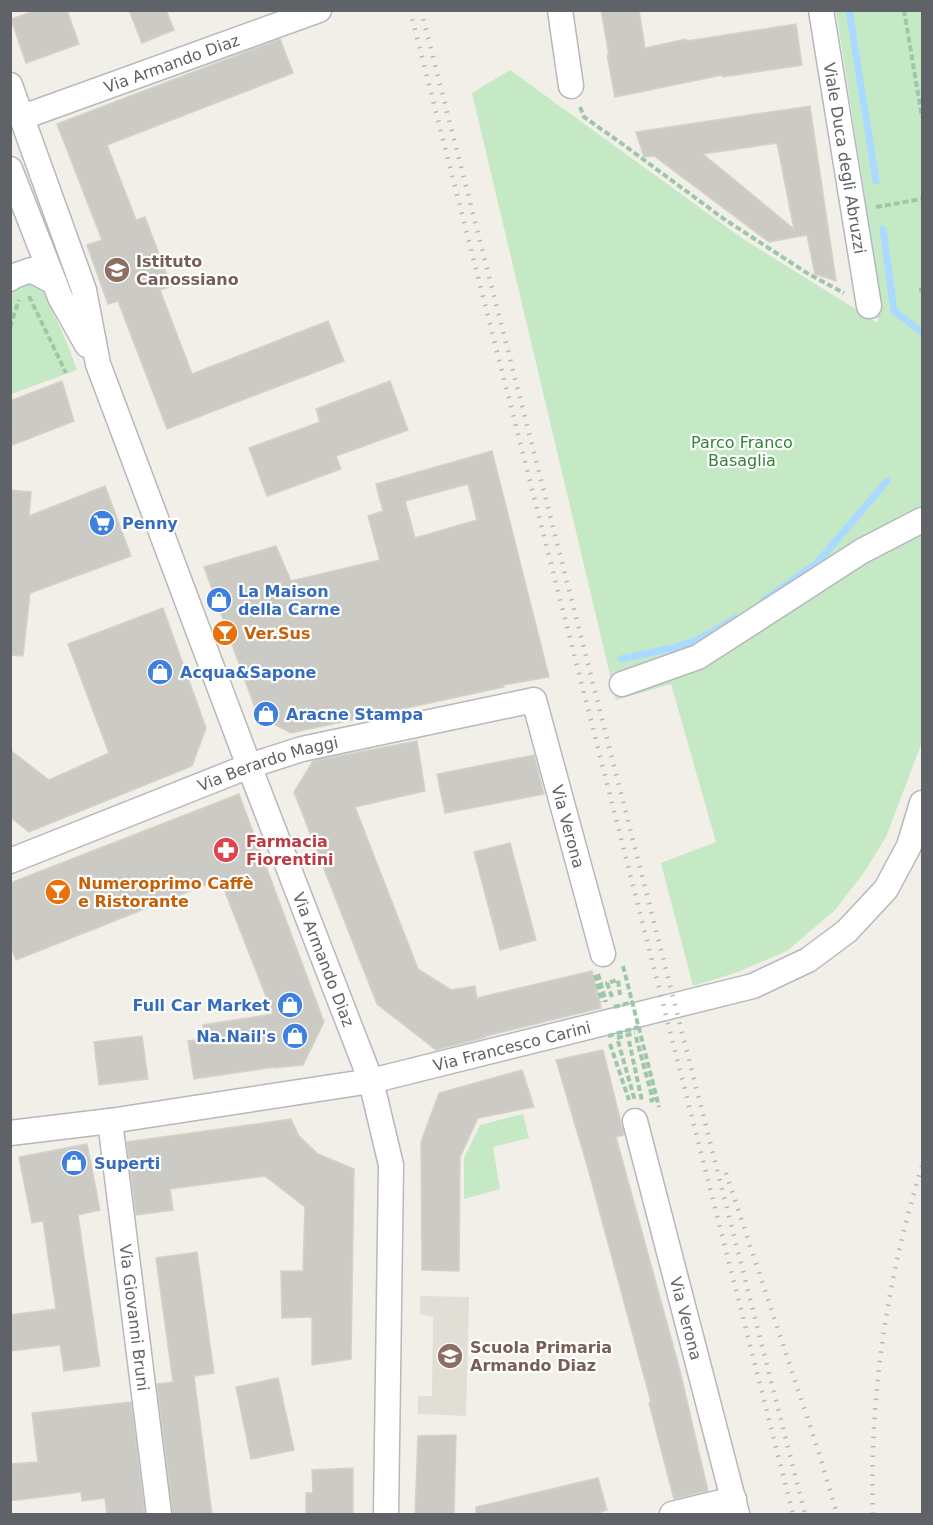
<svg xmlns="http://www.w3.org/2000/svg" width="933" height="1525" font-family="'DejaVu Sans',sans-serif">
  <rect width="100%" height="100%" fill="#f1efe8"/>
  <polygon fill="#e1ded6" points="420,1296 469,1297 466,1416 418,1414 418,1396 432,1396 433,1317 420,1314"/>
  <g fill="#c5e8c5">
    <polygon points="836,11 922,11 922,742 886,837 865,871 835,910 787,951 738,972 693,986 661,863 716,842 671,684 616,700 472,93 510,70 743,239 878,323 867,209"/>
    <polygon points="31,284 44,292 66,341 77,370 11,394 11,292"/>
    <polygon points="523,1114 529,1138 493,1147 500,1189 464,1199 464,1158 480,1125"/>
  </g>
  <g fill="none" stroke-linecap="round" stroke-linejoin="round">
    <g stroke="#aadaff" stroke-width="7">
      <polyline points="849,10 876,181"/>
      <polyline points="883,229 894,311 922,332"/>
      <polyline points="763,601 817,563 887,481"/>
      <polyline points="621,659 673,648 697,640 736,618"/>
    </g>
  </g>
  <g fill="#cccac5" stroke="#d6d1c6" stroke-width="1.5" fill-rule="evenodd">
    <polygon points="37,10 67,10 79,44 26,63 11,19"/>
    <polygon points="129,10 166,10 174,30 142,43"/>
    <polygon points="601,10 639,10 645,48 686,39 687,41 796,24 802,65 723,77 722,75 615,97 607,55 609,55"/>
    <polygon points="280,39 293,73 107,145 136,220 145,217 171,286 160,290 192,374 328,321 344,361 167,429 118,301 108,304 87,245 102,240 57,124"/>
    <path d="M810,106l26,175 -21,-7 -8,-39 -38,7 -115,-86 -10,1 -8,-25zM777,143l17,86 -91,-75z"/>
    <polygon points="62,381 74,421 10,446 10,401"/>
    <polygon points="390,381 408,430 336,456 341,469 267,496 249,448 320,422 316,409"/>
    <path d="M492,451l57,226 -46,8 1,2 -213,46 -33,-17 -54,-149 72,-21 15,35 89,-21 -12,-44 15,-5 -7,-27zM468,484l9,36 -62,18 -10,-37z"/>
    <polygon points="105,486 131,556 30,593 23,656 10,655 10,490 31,492 29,516"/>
    <polygon points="163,608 206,728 192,766 29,832 10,817 10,750 49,780 109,753 68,644"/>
    <polygon points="417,741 425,791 355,807 418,969 451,990 475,986 477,998 592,971 601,1008 486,1036 486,1037 436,1050 377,1004 294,792 313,761"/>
    <polygon points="534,755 544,794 445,813 437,774"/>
    <polygon points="239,794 324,1022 303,1065 274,1068 274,1067 194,1079 188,1041 205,1039 203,1025 273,1014 220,879 16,960 10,944 10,883"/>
    <polygon points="510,843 536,940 500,950 474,852"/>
    <polygon points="142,1036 148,1079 99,1085 94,1042"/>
    <polygon points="603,1050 624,1135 616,1137 680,1371 708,1491 674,1499 649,1403 651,1402 587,1165 556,1060"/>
    <polygon points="522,1070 534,1107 478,1118 460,1157 459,1271 422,1270 421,1142 439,1093"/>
    <polygon points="291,1119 299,1136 318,1154 354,1169 351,1359 312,1365 312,1317 282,1318 281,1271 303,1271 305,1207 265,1176 170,1189 173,1210 136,1215 127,1142"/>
    <polygon points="87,1144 100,1210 78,1215 100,1366 64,1371 60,1345 10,1351 10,1315 56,1309 43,1221 32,1223 19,1157"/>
    <polygon points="197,1252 214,1373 194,1376 212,1515 173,1515 157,1384 173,1382 156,1258"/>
    <polygon points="278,1378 294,1450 251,1459 236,1387"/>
    <polygon points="131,1402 145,1515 107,1515 105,1498 82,1501 81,1492 10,1501 10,1464 38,1462 32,1413"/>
    <polygon points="456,1435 454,1515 415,1515 418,1436"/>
    <polygon points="353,1468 353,1515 306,1515 306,1493 313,1493 312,1470"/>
    <polygon points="598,1478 607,1510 592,1515 476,1515 476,1507"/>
  </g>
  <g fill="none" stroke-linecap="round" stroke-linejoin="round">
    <g stroke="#b5b8bc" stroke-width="27">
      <g id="minor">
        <polyline points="560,10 571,86"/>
        <path id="s1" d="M821,10l48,296"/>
        <path id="s2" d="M10,85l74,205 14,74 151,402 122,315 20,84 -5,349"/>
        <path id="s3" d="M23,117l296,-107"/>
        <polyline points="10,169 60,297 87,345"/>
        <polyline points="10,279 14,276 31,270 54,282"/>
        <polyline points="622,684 698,657 862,551 922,520"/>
        <path id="s4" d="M10,861l239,-95 53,-17 232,-49 69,254"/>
        <path id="s5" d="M110,1121l49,393"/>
        <path id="s6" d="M635,1121l102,393"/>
        <path id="s7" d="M10,1133l100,-12 261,-40 382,-95 55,-26 39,-29 39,-42 23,-43 13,-43"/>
        <polyline points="672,1514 734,1499"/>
      </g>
    </g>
    <g stroke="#9cc7a9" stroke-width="4" stroke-dasharray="6 3" stroke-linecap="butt">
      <polyline points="904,10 922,117"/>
      <polyline points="580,107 584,117 621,143 724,219 807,273 844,293"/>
      <polyline points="876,207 922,199"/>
      <polyline points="919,290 922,290"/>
      <polyline points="29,296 66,373"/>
      <polyline points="10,327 19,300"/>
      <polyline points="598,974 606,1002"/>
      <polyline points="595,975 602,1002"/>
      <polyline points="612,997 607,983 618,980 620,995"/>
      <polyline points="636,1037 653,1100 648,1101"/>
      <polyline points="618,1041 635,1101"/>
      <polyline points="629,1041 642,1101"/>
      <polyline points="610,1044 629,1100"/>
    </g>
    <use href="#minor" stroke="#fff" stroke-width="24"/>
    <g stroke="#b6b7b8" stroke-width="4.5" stroke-dasharray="1.5 8" stroke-linecap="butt">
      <polyline points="410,10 793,1514"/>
      <polyline points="421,10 805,1514"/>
      <polyline points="726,1173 819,1453 837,1514"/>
      <path d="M873,1514c-4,-117 14,-236 49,-348"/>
    </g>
    <g stroke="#9cc7a9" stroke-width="4" stroke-dasharray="6 3" stroke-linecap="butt">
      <polyline points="623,966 659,1107"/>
      <polyline points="614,1007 633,1002"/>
      <polyline points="608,1036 639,1027"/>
      <polyline points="617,1038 635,1033"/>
    </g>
  </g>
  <defs>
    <g id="school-disc" transform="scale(1.35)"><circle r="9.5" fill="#8d6e63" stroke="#fff"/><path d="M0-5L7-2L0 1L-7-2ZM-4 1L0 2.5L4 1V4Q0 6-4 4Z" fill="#fff"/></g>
    <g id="supermarket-disc" transform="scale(1.35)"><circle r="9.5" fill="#3f7fe0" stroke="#fff"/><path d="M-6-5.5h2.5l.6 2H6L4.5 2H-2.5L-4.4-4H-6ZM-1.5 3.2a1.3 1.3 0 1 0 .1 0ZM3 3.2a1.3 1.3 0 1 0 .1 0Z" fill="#fff"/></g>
    <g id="shop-disc" transform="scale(1.35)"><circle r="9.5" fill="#3f7fe0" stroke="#fff"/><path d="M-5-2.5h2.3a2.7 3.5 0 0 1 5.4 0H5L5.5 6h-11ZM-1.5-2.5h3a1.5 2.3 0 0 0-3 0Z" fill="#fff"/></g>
    <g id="bar-disc" transform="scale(1.35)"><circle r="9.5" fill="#e8710a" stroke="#fff"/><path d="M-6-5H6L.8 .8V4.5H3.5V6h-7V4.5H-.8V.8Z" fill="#fff"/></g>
    <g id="pharmacy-disc" transform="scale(1.35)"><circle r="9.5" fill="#e0444e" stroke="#fff"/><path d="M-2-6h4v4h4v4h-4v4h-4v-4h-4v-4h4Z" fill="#fff"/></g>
  </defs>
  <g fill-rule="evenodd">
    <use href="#school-disc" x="117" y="270"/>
    <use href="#supermarket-disc" x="102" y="523"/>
    <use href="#shop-disc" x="219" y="600"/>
    <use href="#bar-disc" x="225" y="633"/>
    <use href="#shop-disc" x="160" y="672"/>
    <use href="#shop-disc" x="266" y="714"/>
    <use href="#pharmacy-disc" x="226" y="850"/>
    <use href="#bar-disc" x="58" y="892"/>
    <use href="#shop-disc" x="290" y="1005"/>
    <use href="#shop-disc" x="295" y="1036"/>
    <use href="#shop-disc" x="74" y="1163"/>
    <use href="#school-disc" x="450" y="1356"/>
  </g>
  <g text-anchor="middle" stroke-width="4.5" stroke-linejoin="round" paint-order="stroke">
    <g font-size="16" fill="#5f6368" stroke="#fff">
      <text dy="6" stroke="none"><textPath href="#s3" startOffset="158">Via Armando Diaz</textPath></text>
      <text dy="6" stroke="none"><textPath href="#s1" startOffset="150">Viale Duca degli Abruzzi</textPath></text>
      <text dy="6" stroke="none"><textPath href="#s4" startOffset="276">Via Berardo Maggi</textPath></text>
      <text dy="6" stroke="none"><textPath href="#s4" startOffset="681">Via Verona</textPath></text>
      <text dy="6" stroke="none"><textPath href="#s2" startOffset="930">Via Armando Diaz</textPath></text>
      <text dy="6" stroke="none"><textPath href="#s7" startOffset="510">Via Francesco Carini</textPath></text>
      <text dy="6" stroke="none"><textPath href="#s5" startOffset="198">Via Giovanni Bruni</textPath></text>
      <text dy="6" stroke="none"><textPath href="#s6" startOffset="204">Via Verona</textPath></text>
    </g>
    <g font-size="16" font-weight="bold" fill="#785e54" stroke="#fff" text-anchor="start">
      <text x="136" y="267">Istituto<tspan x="136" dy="18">Canossiano</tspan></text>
      <text x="470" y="1353">Scuola Primaria<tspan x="470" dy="18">Armando Diaz</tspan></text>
    </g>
    <g font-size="16" fill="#348238" stroke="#fff">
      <text x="742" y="448">Parco Franco<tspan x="742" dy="18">Basaglia</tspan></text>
    </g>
    <g font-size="16" font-weight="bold" fill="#366cbe" stroke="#fff" text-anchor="start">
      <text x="122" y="529">Penny</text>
      <text x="238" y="597">La Maison<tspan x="238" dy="18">della Carne</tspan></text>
      <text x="180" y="678">Acqua&amp;Sapone</text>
      <text x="286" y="720">Aracne Stampa</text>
      <text x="270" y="1011" text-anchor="end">Full Car Market</text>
      <text x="276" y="1042" text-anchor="end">Na.Nail's</text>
      <text x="94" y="1169">Superti</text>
    </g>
    <g font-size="16" font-weight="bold" fill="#c56008" stroke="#fff" text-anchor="start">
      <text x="244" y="639">Ver.Sus</text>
      <text x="78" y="889">Numeroprimo Caffè<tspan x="78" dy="18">e Ristorante</tspan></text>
    </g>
    <g font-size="16" font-weight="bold" fill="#be3a42" stroke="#fff" text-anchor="start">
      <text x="246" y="847">Farmacia<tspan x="246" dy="18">Fiorentini</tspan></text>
    </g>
  </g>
  <rect width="933" height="1525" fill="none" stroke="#5f6368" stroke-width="24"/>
</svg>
